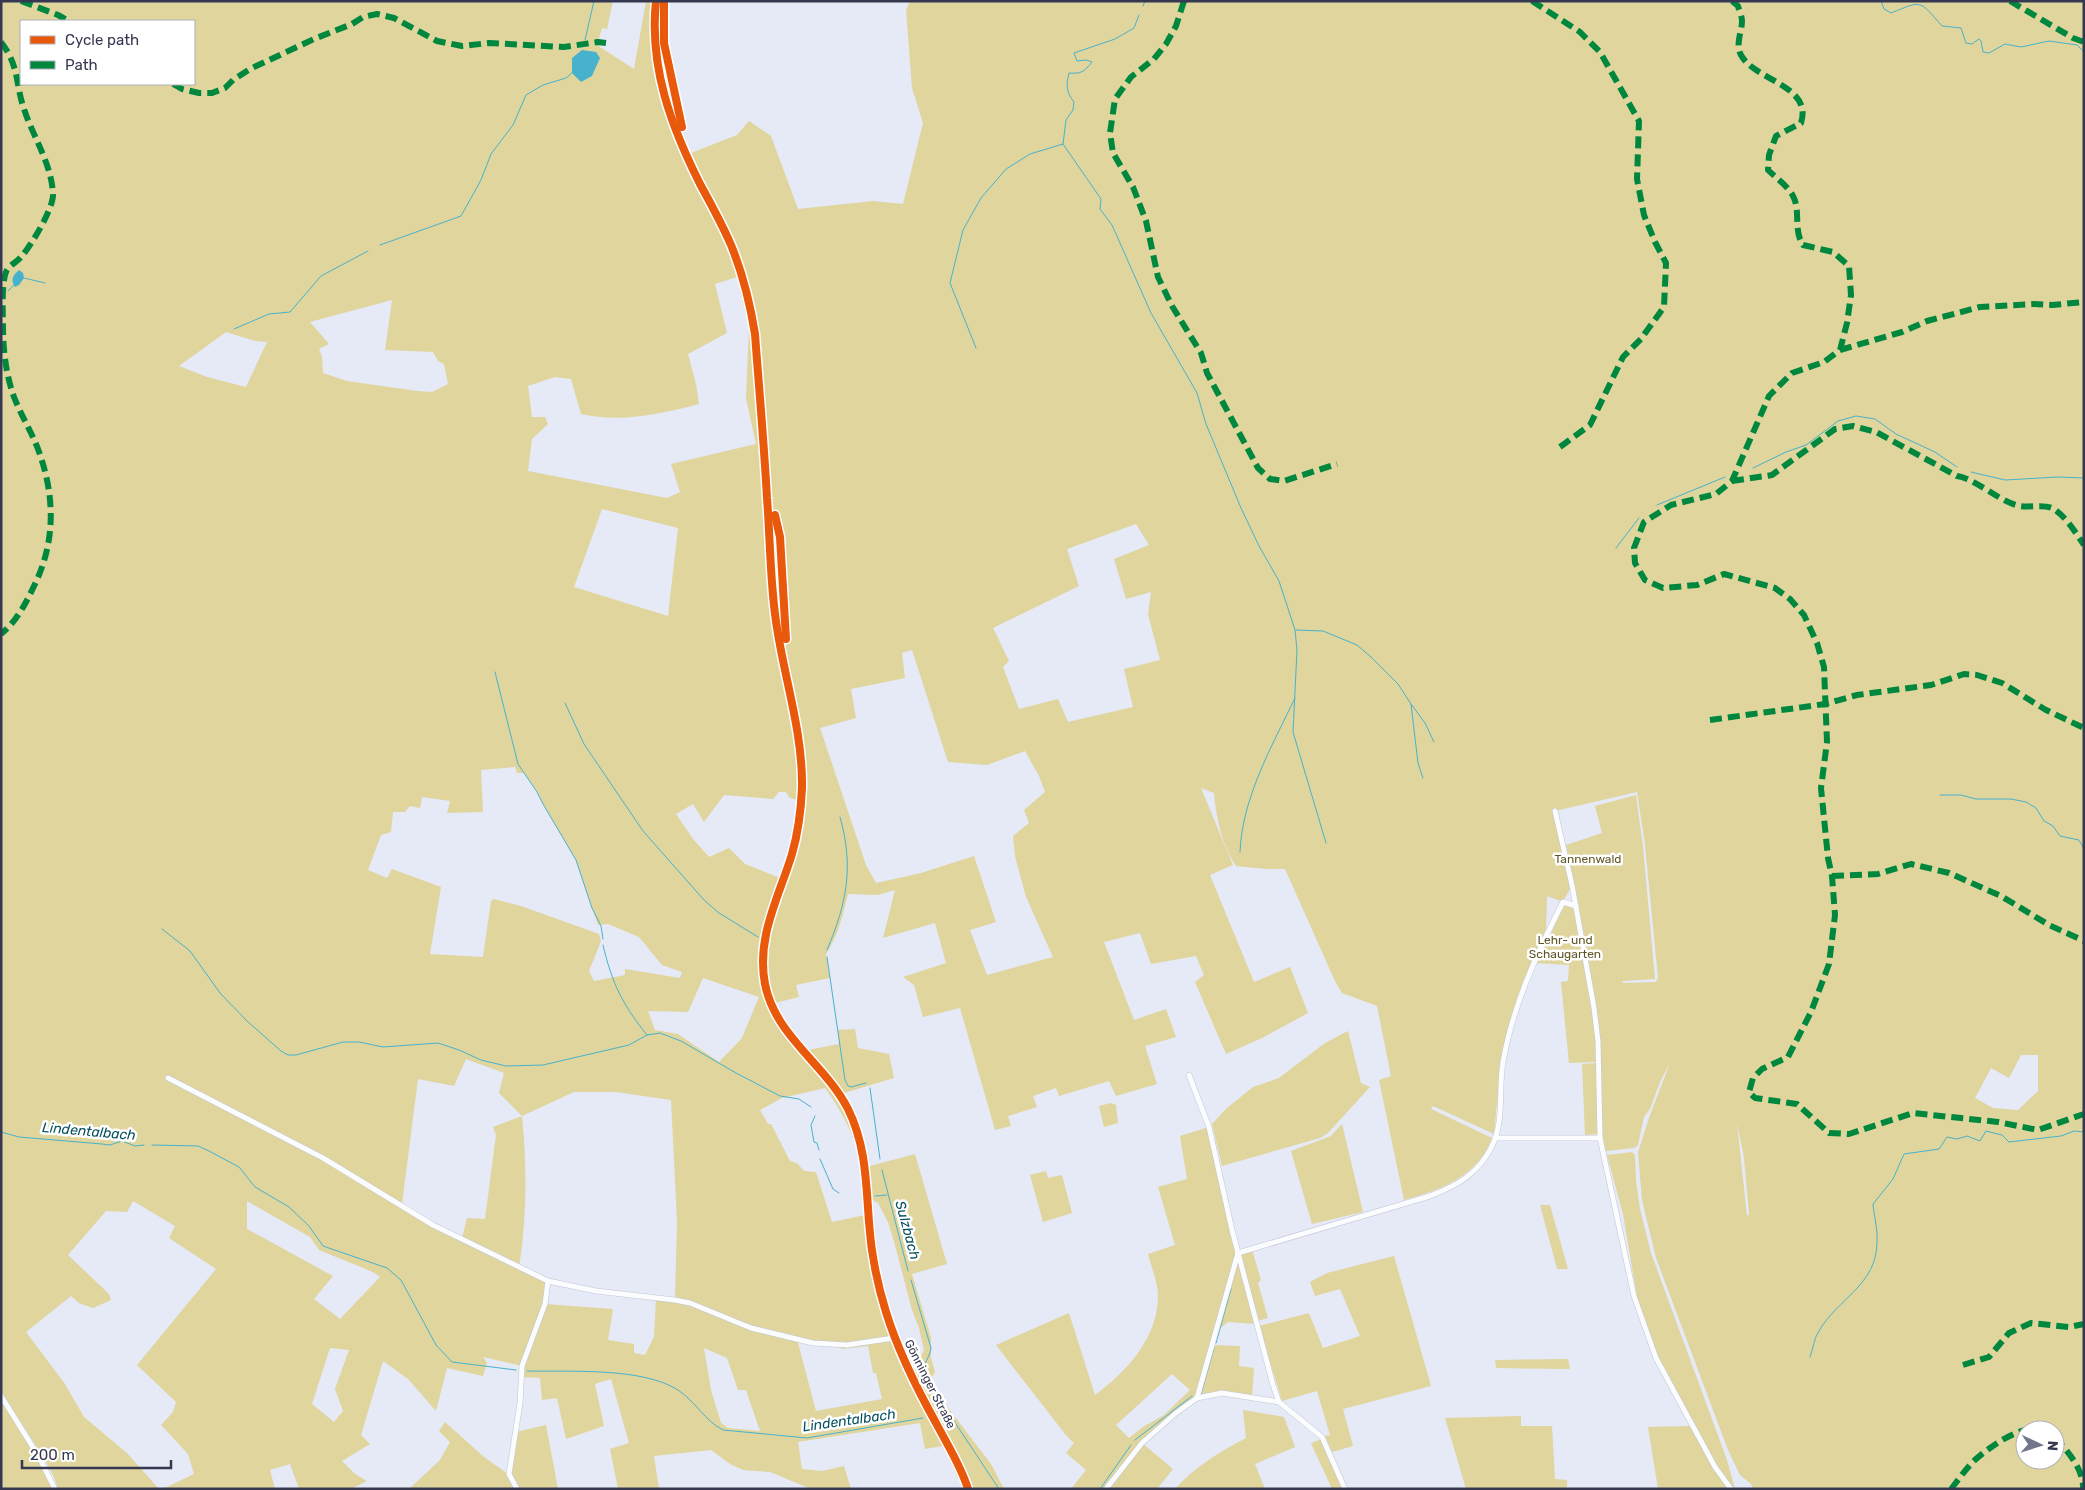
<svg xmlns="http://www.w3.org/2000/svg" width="2085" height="1490" font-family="Rubik,sans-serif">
  <rect width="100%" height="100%" fill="#e6e9f6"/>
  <g fill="#dfd59d" fill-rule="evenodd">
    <path d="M1,1h612l-6,28 -5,-1 -4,14 2,5 34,22 12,-68h18c-4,45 9,111 27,152l46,-18 12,-14 22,15 27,73 75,-8 30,3 20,-81 -11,-35 -6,-78 4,-9h1174v1488h-129l4,-6 -5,-3 -7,9h-194l-2,-5 -11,-9 -12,-25 -72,-192 -14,-58 -4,-48 12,-37 20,-52 -10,19 -10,27 -6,8 -6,28 -4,3 -28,3 -3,-13 -5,-116 -13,-82 -19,-95 36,-12 -7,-27 41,-11 7,52 12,132 -32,2 -1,2 34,-1 2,-4 -13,-133 -8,-53 -82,19 17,74 -9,17 -16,-6 -1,33 -24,55 -21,78 -7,72 -61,-28 -2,3 61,29c-14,38 -51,52 -88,62l-25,-120 12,-4 -14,-70 -35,-13 -7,-12 -50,-112h-19l-30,-3c-14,-21 -20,-48 -22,-73l-13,-5 32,77 -23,10 44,107 36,-15 18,46 -46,25 -36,16 -31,-72 9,-7 -8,-19 -45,8 -11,-31 -36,9 30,78 32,-11 10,28 -31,9 12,38 -41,12 -7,-15 -50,15 -3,-8 -23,8 4,11 -29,9 3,10 -16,4 -35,-122 -37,9 -9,-32 -11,-8 43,-14 -11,-40 -52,15 12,-48 -17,5 -30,-1c-5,21 -10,42 -22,60l4,24 -34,7 3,12 -24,6 12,22 21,25 31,-6 -1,-14 17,-1 3,19 31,6 5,24 -50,15c12,24 20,47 26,73l45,-12 32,110 -35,10 19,64v20l4,14 -5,9 9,15 52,68 13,25h-41l-20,-43 -18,3 -5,-26 -122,19 4,27 20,2 22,-5 7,23h-40l-41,-17 -27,-2 -13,-6 -19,-14 -57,6 5,33h-41l-8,-40 19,-6 -18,-64 -16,5 9,42 -38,13 -9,-41 -15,2 -2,-22 -19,-1 1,-11 -39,-9 4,6 -4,13 -36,-8 -11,43 -28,-32 -25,-18 -22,74 9,9 -28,17 13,13 12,7 -16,8h-52l-9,-25 -20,6 5,19h-112l31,-15 -6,-20 -27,-29 12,-13 3,-10 -39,-37 79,-96 -47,-31 6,-12 -42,-25 -6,11 -21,-1 -38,44 41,39 2,6 -18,8 -14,-5 -8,-7 -45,36 39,52 19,33 43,36 32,36h-101l-4,-12 -9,-17 -44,-69zM21,21h173v63h-173zM737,277l12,51 -3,70 10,46 -85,20 9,28 -13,6 -139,-27 4,-32 16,-15 -3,-7h-13l-4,-31 27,-9 16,2 10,35c41,9 78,0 118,-10l-3,-20 -8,-30 39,-21 -12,-49zM392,300l-7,50 48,2 5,9 6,3 4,20 -16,8 -15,-1 -70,-10 -24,-8 -1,-16 -3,-8 10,-5 -19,-22zM226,332l29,9 12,1 -21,45 -39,-10 -28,-11zM602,509l76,19 -10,88 -94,-29zM1136,524l13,21 -35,14 12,40 25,-7 -3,22 12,46 -36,9 9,38 -65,15 -10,-23 -39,10 -16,-42 6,-6 -16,-33 86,-42 -12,-37zM912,650l36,112 39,3 38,-14 14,25 6,16 -21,18 5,13 -16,13 2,20 11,41 27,60 -66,18 -17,-45 26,-8 -22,-66 -53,17 -45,10 -10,-18 -46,-137 36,-10 -5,-29 54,-11 -3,-25zM515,767l2,6h7l13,18 6,13 33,56 22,65 10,-1 31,13 23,28 20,7 -2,6 -55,-9v6l-31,6 -5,-10 12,-30 -2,-7 -78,-28 -27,-7 -3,2 -8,56 -53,-3 11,-67 -49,-18 -5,9 -19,-8 13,-35 10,-3 2,-20h12l5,-6 10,2 2,-11 28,4 -3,12 36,-1 -2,-42zM779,792h7l4,6 8,2c-2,27 -8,53 -18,78l-35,-14 -16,-16 -20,9 -16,-18 -17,-25 17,-10 11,18 20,-27 49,4zM703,978l56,19 -17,41 -23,24 -41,-28 -23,-4 -7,-19 40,1zM2021,1055h17v36l-20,19 -25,-2 -18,-10 16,-30 18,10zM466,1059l38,14 -5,20 23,23 -29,11 3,8 -11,84 -18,-1 -5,20 -29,-13 -31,-21 16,-125 36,7zM825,1088c14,19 29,46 35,69 4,18 4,39 5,58l-33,7 -16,-50 -12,-1 -7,-8 -7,-2 -19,-37h-3l-8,-14 22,-12zM574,1092h42l55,8 6,121 -2,78 -19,-1 -2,39 -9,18 -11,-2v-9l-26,-4 5,-31 -68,-5 3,-23 -29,-13c8,-51 8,-100 3,-152zM1737,1123l7,35 5,56 -2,2zM873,1200l5,3 10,19 7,23 17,65 7,18 5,22 -10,20c-28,-51 -38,-112 -41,-170zM247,1201l63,36 9,13 54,22 7,5 -40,42 -26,-20 19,-23 -86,-47zM797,1339l30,4 16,6 25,-3 5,27h3l6,26 -66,12zM330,1348l19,2 -14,39 8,22 -9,11 -22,-18zM704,1348l23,10 11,32h8l14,41 -32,-3 -7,-5 -10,-33zM2025,1430h30v30h-30z"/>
    <polygon points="1570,905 1575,909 1594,1017 1596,1062 1569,1063 1561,982 1568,981 1569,965 1536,963 1564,906"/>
    <polygon points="1348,1031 1361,1083 1370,1087 1328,1133 1320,1138 1222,1166 1212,1124 1227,1108 1253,1087 1279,1078 1325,1043"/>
    <polygon points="1596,1063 1598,1134 1585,1135 1582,1064"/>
    <polygon points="1111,1103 1116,1105 1118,1123 1104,1127 1099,1106"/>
    <polygon points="1342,1124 1363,1212 1312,1224 1291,1151 1331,1136"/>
    <path d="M1209,1127l47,197 -28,-2 -12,10 -4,13 28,1 -1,20 15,2 -2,29 -30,-4 -25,5 -55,45 31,26 -16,20h-15l-4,-2 -1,2h-66l15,-19 -20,-17 8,-10 -9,-9 -69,-89 73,-32 26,82c32,-23 63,-58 63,-99 0,-14 -7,-29 -10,-42l27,-9 -17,-58 29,-8 -7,-43zM1172,1374l18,16 -26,25 -21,12 -14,11 -13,-13z"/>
    <polygon points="1632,1152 1635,1155 1636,1181 1640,1209 1651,1253 1727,1460 1735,1489 1732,1489 1716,1465 1657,1355 1637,1297 1623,1214 1607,1155"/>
    <polygon points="1046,1171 1048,1178 1062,1175 1072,1213 1043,1222 1030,1175"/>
    <polygon points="1540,1205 1550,1205 1568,1269 1557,1269"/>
    <polygon points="1252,1250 1261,1280 1258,1283 1268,1318 1257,1321 1241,1256 1244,1253"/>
    <polygon points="1394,1256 1431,1386 1343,1409 1353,1446 1332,1452 1325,1436 1330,1435 1317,1391 1282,1401 1259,1326 1309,1313 1323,1348 1360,1336 1340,1289 1315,1296 1310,1282 1327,1273"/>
    <polygon points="1568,1359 1570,1369 1496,1368 1495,1360"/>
    <polygon points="1,1400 47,1475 53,1489 1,1489"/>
    <path d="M1243,1410l41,7 11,30 -40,17 10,25h-90c21,-23 44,-37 71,-51z"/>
    <polygon points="1521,1416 1521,1426 1552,1426 1555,1479 1567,1480 1567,1489 1466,1489 1445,1418"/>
    <polygon points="445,1422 484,1457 508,1474 516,1432 546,1425 558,1489 409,1489 440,1460 450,1442 439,1431"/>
    <polygon points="1690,1426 1728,1489 1658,1489 1648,1427"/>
    <polygon points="1322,1439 1343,1489 1332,1489 1311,1443"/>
  </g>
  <g fill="#48b2cc">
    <polygon points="582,50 596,52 600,58 592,76 581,82 572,73 572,58"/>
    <path d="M19,270l4,3 1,5 -5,7 -4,2c-5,-7 -2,-12 4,-17z"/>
  </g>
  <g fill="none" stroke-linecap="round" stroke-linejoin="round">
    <g stroke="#48b2cc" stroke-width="1">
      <path d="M1881,1l3,8 7,4c32,-13 28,-13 51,13l19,2 5,15 6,1 7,-5 2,2 2,11 6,1 16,-9 16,3 28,-6 28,4 7,7"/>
      <polyline points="1143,6 1145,1"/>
      <path d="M1139,15l-5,13 -19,11 -41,14 3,8 9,-1 6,2c-8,10 -11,12 -23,11 -3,12 -3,19 5,29l-1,8 -7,10 -3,24 38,55 -1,10 12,16 39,88 46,80 9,31 35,84 18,38 20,35 16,49 2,20 -4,82 33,111"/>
      <polyline points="585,40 594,1"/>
      <polyline points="380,245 461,216 481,180 491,154 513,125 526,95 543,85 566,78 573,72"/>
      <polyline points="24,278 45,283"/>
      <polyline points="8,291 14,285"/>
      <polyline points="234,329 269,314 290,312 321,276 368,251"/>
      <polyline points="976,348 950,283 963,230 981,198 1006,169 1030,154 1063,144"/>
      <polyline points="1753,468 1786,452 1806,445 1838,421 1856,416 1875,419 1896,434 1935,452 1957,467"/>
      <polyline points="1971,472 2005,480 2058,477 2084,478"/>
      <polyline points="1657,505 1725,477"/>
      <polyline points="1616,548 1639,518"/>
      <polyline points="1296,630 1323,631 1357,645 1371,657 1398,684 1411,704 1418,763 1423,778"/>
      <polyline points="495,672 518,764 537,792 543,804 576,860 592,908 601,926 603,939"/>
      <polyline points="565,703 584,744 643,831 704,900 719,913 758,937"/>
      <polyline points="1411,704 1425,723 1434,742"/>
      <polyline points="1940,795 1961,795 1976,799 2011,799 2026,802 2036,808 2044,821 2053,826 2060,836 2079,840 2084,849"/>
      <path d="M1240,852c2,-54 32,-106 55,-154"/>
      <polyline points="162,929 190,951 220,993 247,1021 281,1051 288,1055 296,1055 343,1042 359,1042 383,1047 438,1043 459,1050 481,1060 506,1066 543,1065 629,1045 647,1035 660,1033 681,1041 736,1073 780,1096 799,1099 811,1107"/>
      <path d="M603,945c9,38 19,59 44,90"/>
      <path d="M827,950c20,-47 27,-84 13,-133"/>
      <polyline points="827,957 845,1080 848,1086 851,1087 866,1083"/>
      <polyline points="870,1088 880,1159"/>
      <polyline points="815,1116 811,1125 814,1142 817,1143 819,1150"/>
      <polyline points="1,1132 19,1137 102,1144 110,1145 122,1141 135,1146 144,1145"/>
      <polyline points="152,1145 198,1146 209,1151 239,1167 255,1187 289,1207 309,1226 323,1246 387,1268 401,1280 436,1345 452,1362 516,1370"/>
      <polyline points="820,1159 833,1189 839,1193"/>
      <polyline points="882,1170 908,1271"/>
      <polyline points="875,1196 887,1195"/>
      <path d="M911,1280l20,68c-1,9 -8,16 -9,25"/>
      <polyline points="1216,1343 1231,1289"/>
      <path d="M1810,1357c3,-8 4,-19 9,-26 18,-32 58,-46 58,-89 1,-12 -3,-26 -4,-38l20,-25 11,-25 35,-5 8,-12 10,2 10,-3 13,5 6,-10 16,4 7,7 52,-6 13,-5 10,1"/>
      <path d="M527,1371c42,1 115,-4 151,19 17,11 27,31 45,40l84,8 116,-20"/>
      <polyline points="926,1382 950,1415"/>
      <polyline points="1201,1394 1214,1348"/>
      <polyline points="944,1416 950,1415 999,1489"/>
      <polyline points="1135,1440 1192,1396"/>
      <polyline points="1100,1489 1131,1445"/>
    </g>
    <g stroke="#c2c5d7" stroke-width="6">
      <g id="street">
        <polyline points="1555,811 1572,885 1594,1008 1598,1041 1600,1138 1634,1296 1656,1358 1715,1467 1731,1489"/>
        <polyline points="1189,1075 1209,1127 1232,1230 1273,1385 1279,1402 1322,1437 1345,1489"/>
        <polyline points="168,1078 323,1158 433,1225 548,1281 596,1291 675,1300 690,1303 751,1328 813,1343 847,1345 894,1338"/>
        <polyline points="1496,1138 1600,1138"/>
        <path d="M1238,1253l192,-57c26,-10 48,-22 61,-48 14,-26 7,-58 12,-86 10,-57 34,-109 60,-160l13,4"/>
        <polyline points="1,1396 39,1457 55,1489"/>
        <polyline points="1197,1398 1222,1393 1279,1402"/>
        <polyline points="517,1489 509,1474 520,1403 522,1366 545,1304 548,1281"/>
        <polyline points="1106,1489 1142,1443 1176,1413 1197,1398 1238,1253"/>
      </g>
    </g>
    <g stroke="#c2c5d7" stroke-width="8">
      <path id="secondary" d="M656,1c-7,66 15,125 44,183 11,20 22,40 31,61 12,29 19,58 24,89 4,54 9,109 12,164 3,38 3,77 8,116 7,58 28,115 27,174 -1,23 -4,45 -10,66 -13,43 -36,83 -27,130 10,52 60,80 83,125 18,36 18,74 21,113 2,31 8,61 17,90 12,39 30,75 50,111 11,21 25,43 32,66"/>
    </g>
    <use href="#street" stroke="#fbfcfe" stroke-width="5"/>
    <use href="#secondary" stroke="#fbfcfe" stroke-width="7"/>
    <g stroke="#00873e" stroke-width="6" stroke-dasharray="12 6" stroke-linecap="butt">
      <polyline points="21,1 58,15 69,21"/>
      <polyline points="1184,1 1176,26 1166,44 1154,59 1131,77 1115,99 1110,133 1113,153 1133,187 1146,221 1158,277 1172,306 1201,353 1207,373 1258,468 1270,479 1284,481 1337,464"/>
      <polyline points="1532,1 1580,32 1600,52 1639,121 1637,179 1644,215 1655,242 1666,263 1664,307 1641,339 1623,357 1590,425 1560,447"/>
      <path d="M1732,1l6,5c1,4 4,10 4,15 0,11 -7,23 -1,34 14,26 72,30 60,68l-25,13 -7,19 -1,15c7,7 20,16 25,26 8,15 0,34 10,49l30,7 16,14 2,29 -4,28 -7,27 -16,12 -32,11 -23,23 -37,85 -16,13 -45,11 -27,17 -10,26 1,15 10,17 18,8 34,-3 27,-11 51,14 15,11 14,16 13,28 7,24 3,75 -6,46 7,70 4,18 3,39 -6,49 -18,48 -23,45 -26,12 -9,9 -4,14 6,6 42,6 32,29 20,1 64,-21 85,9 40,8 46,-16"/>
      <polyline points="2010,1 2073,38 2084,42"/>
      <path d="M1,42c19,25 14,41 23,67 9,28 28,55 29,86 0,14 -22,51 -32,62 -4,5 -11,8 -14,13 -6,10 -4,44 -4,56 0,24 3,49 11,71 7,18 17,34 24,52 17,46 18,91 -3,135 -9,19 -18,37 -34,50"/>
      <polyline points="173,84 182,89 199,93 212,93 225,88 233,80 250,69 314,39 352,24 363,17 377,14 394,18 437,41 462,46 489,43 564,47 598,42 606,43"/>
      <polyline points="1840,350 1902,332 1927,321 1980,307 2034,304 2052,305 2084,302"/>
      <path d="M1732,481l40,-6 63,-46 18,-3 23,6 81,44c17,2 39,23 59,29 11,4 28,-2 38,4 13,9 21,23 30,36"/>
      <polyline points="1710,720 1825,704 1857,695 1931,685 1964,674 1977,675 2002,683 2046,710 2084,728"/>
      <polyline points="1832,876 1878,874 1911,864 1949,873 2001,896 2049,925 2084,941"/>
      <polyline points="1963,1365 1989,1357 2009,1333 2031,1323 2069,1327 2084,1324"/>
      <path d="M2055,1437c12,14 29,32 28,52"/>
      <path d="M1951,1489c8,-10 16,-22 25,-30 14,-12 44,-34 62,-29"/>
    </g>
    <g stroke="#fff" stroke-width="11">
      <g id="cycleway">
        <path d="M656,1c-7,66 15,125 44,183 11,20 22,40 31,61 12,29 19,58 24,89 4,54 9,109 12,164 3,38 3,77 8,116 7,58 28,115 27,174 -1,23 -4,45 -10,66 -13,43 -36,83 -27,130 10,52 60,80 83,125 18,36 18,74 21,113 2,31 8,61 17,90 12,39 30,75 50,111 11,21 25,43 32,66"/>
        <polyline points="664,1 664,43 682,127"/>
        <polyline points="775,515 780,537 786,639"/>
      </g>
    </g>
    <use href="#cycleway" stroke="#e8590c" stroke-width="8"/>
  </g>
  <g text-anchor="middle" stroke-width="5" stroke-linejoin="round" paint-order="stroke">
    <g font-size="12" fill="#605625" stroke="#fff">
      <text x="1588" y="863">Tannenwald</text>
      <text x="1565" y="944">Lehr- und<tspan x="1565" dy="14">Schaugarten</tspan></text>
    </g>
    <g font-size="12" fill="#353850" stroke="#fff">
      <text transform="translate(930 1384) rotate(63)" y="4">Gönninger Straße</text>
    </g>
    <g font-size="14" font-style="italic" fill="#075061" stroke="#fff">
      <text transform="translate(89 1131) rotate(5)" y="5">Lindentalbach</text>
      <text transform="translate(908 1230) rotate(75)" y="5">Sulzbach</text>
      <text transform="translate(849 1420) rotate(-8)" y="5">Lindentalbach</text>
    </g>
  </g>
  <rect width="2085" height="1490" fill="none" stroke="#353850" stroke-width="5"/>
  <rect x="20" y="20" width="175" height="65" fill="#ffffff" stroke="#aeafb9"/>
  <rect x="30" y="36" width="25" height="8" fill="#e8590c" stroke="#aeafb9"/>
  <text x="65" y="45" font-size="15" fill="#353850">Cycle path</text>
  <rect x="30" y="61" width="25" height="8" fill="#00873e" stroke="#aeafb9"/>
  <text x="65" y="70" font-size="15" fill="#353850">Path</text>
  <g transform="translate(2040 1445) rotate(94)"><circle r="24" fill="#ffffff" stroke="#aeafb9"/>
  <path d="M0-4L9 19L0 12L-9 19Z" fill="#73768a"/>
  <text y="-8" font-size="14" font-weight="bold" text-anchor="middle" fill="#353850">N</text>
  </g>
  <path d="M22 1460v8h149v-8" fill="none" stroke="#353850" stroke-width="2.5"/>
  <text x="30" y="1460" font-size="15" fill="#353850" stroke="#ffffff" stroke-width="4" paint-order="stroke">200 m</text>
</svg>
